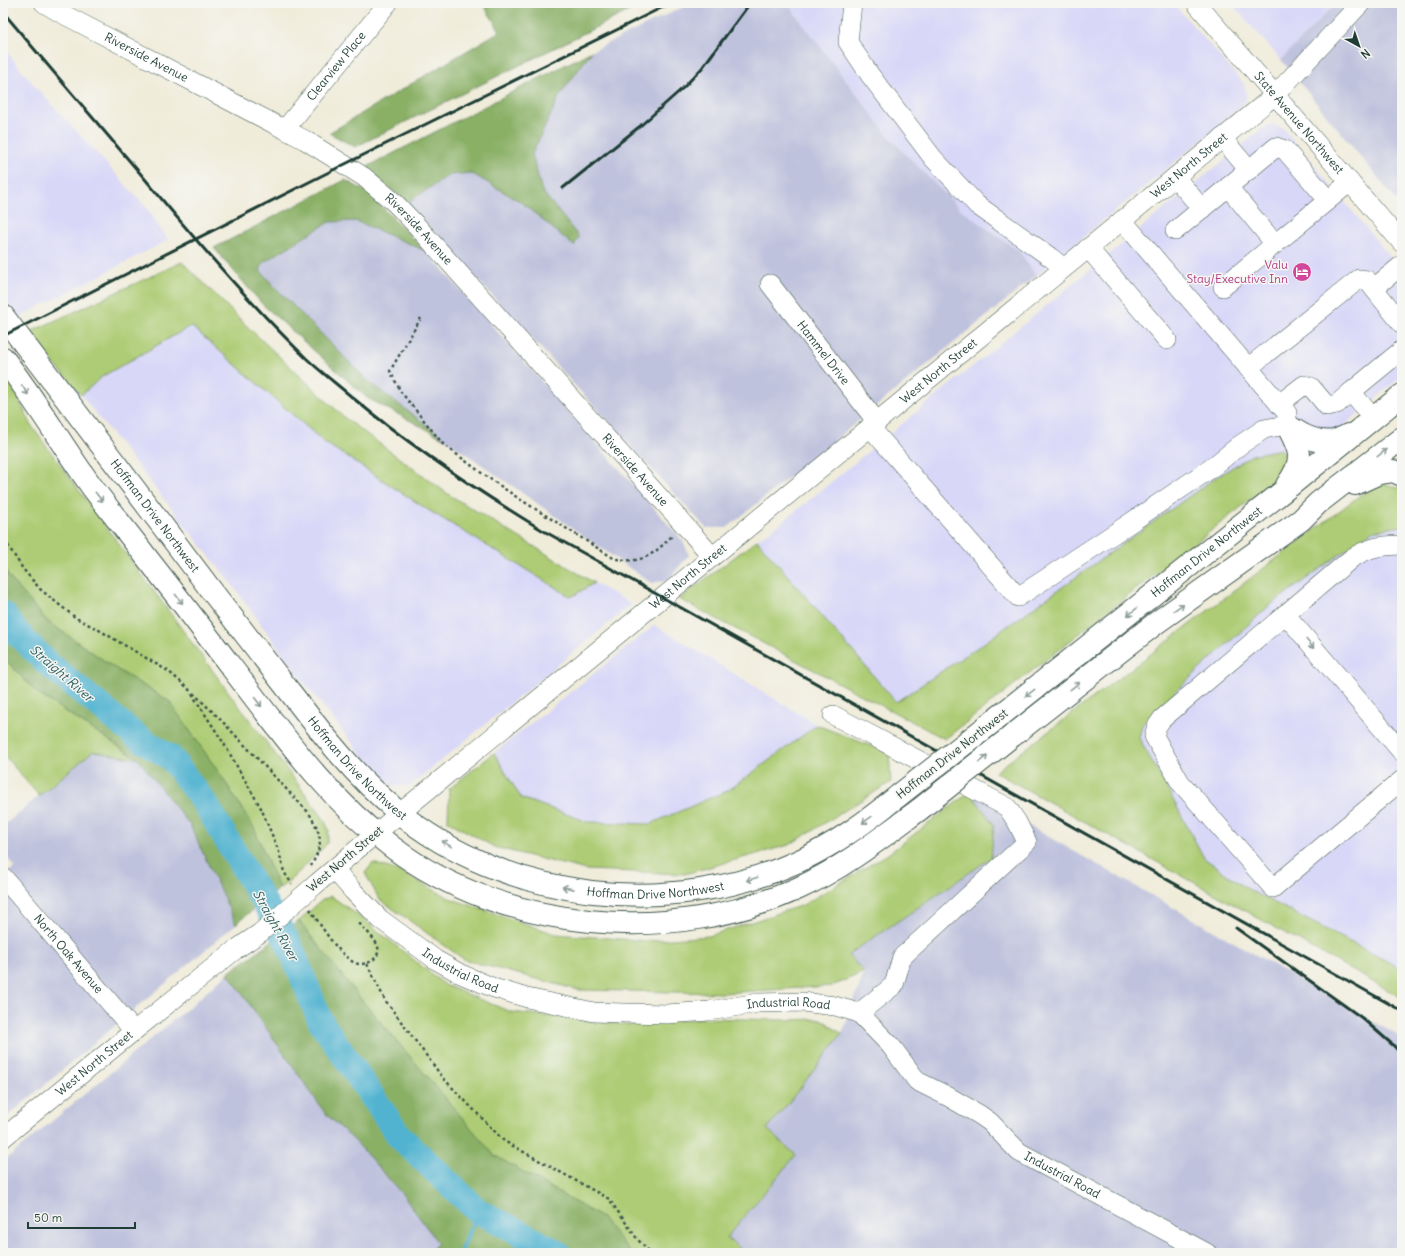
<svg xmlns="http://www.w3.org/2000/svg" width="1405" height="1256" font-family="Delius,sans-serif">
  <rect width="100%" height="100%" fill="#f6f6f2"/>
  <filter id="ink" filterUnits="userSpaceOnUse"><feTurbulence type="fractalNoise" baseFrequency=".025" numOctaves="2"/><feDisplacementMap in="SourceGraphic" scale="8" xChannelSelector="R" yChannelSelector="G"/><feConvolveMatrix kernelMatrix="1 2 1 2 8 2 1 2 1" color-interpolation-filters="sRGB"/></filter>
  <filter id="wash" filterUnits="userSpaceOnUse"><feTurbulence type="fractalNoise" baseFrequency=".012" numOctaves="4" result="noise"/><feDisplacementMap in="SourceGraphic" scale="16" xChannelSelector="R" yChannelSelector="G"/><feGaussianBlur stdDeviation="0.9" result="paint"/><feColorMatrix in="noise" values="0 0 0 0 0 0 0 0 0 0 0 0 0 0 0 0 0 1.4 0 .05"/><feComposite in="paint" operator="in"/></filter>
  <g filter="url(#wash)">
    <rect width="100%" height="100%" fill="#f0ecda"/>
    <g fill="#d8d7f8">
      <polygon points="787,3 1173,3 1244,84 1247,100 1233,114 1036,276 1020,252 960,209 890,138"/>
      <polygon points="1231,3 1336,3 1281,60"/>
      <polygon points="3,47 33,84 146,207 168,240 18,318 3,294"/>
      <polygon points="1272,124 1284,129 1402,271 1402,376 1334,434 1282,475 1281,449 1252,455 1212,480 984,643 896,702 757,540 780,524 1262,129"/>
      <polygon points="191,326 324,442 425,508 571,597 594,583 632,604 410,786 392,786 373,769 298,675 231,583 81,395 103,376"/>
      <polygon points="1402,526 1402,969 1246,888 1204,858 1162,779 1139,739 1142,725 1166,700 1269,606 1372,531"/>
      <polygon points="655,625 817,725 729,790 650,824 588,822 521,798 494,753"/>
    </g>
    <g fill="#bfc2dd">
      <polygon points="691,3 787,3 890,138 960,209 1020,252 1036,276 727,528 706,528 407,203 449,175 471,173 521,202 574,246 579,237 542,191 532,154 560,95 592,51"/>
      <polygon points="1336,3 1402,3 1402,207 1281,60"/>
      <polygon points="356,221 426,251 683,541 689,555 668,580 651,583 445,439 369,382 273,285 260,270 263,262 329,222"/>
      <polygon points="93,751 138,759 190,825 236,924 3,1120 3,877 15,867 3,853 3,826"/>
      <polygon points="970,792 1402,1038 1402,1253 747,1253 726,1238 796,1155 767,1129 790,1101 842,1034 864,973 848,955 991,858"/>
      <polygon points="228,973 325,1113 356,1142 403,1195 438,1243 429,1253 3,1253 3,1162 194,1003"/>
    </g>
    <g fill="#adcc74" stroke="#668454">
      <polygon points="182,262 252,331 346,419 448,494 594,583 571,597 425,508 324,442 191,326 103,376 81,395 28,333"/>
      <polygon points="3,373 13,388 33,428 227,690 322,816 329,830 327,844 297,874 279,889 254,828 222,777 169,701 113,667 47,621 8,576 3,563"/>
      <polygon points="1281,449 1289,459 1282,475 945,739 679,599 757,540 896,702 984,643 1212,480 1252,455"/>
      <polygon points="1382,483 1402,489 1402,526 1372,531 1269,606 1166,700 1142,725 1139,738 1162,779 1204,858 1246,888 1402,969 1402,998 995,772 1359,496"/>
      <polygon points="3,657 37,693 138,759 93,751 39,796 3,754"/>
      <polygon points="817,725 889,753 891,782 789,845 685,874 586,870 494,847 448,821 449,789 494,753 521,798 588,822 650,824 729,790"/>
      <polygon points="970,792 994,825 991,858 848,955 864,972 832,986 723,993 578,990 465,960 379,899 365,873 373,863 399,871 449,898 556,934 647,941 709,936 803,905 888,854"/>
      <polygon points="331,896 363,919 445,985 511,1012 628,1025 706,1018 778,1020 821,1019 842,1034 790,1101 767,1129 796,1155 726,1238 747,1253 631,1253 602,1218 494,1155 360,998 299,921 321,901"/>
    </g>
    <g fill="#8ab066" stroke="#54764d">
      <polygon points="482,3 645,3 355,147 329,133 500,31"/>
      <polygon points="592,51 560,95 532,154 542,191 579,237 574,246 521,202 471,173 449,175 407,203 365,168"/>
      <polygon points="345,180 367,192 426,251 356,221 329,222 264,262 260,270 273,285 369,382 445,439 367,398 262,304 214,248"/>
      <polygon points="3,563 8,576 47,621 113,667 169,701 222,777 254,828 279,889 264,900 236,924 190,825 138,759 37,693 3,657"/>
      <polygon points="299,921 360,998 494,1155 602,1218 631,1253 429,1253 438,1243 403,1195 356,1142 325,1113 228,973"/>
    </g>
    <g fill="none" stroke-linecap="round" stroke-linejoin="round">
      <polyline stroke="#51b3d0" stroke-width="4.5" points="460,1253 478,1211"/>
      <polyline stroke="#51b3d0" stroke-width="26" points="3,614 17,633 46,662 136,736 171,758 206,805 289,944 321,1022 400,1137 478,1211 558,1253"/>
    </g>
  </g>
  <g filter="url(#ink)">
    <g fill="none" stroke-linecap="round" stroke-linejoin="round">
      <g stroke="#3e574d" stroke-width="20">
        <g id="minor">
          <path id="s1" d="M44,3l15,9 246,128 59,37 31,26 22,23 295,330"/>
          <polyline points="852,3 848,42 870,75 933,158 977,205 1050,257 1064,268"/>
          <path id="s2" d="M1196,3l206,240"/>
          <path id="s3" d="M285,129l103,-126"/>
          <polyline points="1222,138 1249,170"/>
          <polyline points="1175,177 1202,209"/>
          <polyline points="1228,187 1275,244"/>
          <polyline points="1175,231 1276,147 1285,150 1328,200"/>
          <polyline points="1088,248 1167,340"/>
          <path id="s4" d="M770,284l107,138"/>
          <polyline points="1223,287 1350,182"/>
          <polyline points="1374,288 1402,265"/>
          <polyline points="1248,368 1359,279 1367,280 1402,324"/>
          <polyline points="1279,404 1304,385 1311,387 1327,406 1337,404 1351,392"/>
          <polyline points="1373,418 1351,392 1402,350"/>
          <polyline points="870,427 1018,597 1121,529 1210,469 1240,445 1264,429 1287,425 1287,413 1122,220"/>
          <path d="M1402,545c-22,1 -30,1 -50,13l-190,161 -5,7 -3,10 26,46 93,106 129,-108"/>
          <polyline points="1285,614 1402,752"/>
          <polyline points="833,715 1007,807 1017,822 1027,842 902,957 894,985 859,1013"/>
          <path id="s5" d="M334,869l19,22 27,28 56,41 25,14 33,14 33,10 67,14 30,1 43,1 42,-3 49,-8 44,-1 33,4 24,7 32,33 26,35 32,16 31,18 10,7 29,30 188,101"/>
          <path id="s6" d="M3,877l131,154"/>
          <path id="s7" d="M315,885l85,-72 875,-718 86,-92"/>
          <path id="s8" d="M3,1138l131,-107 101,-81"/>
        </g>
      </g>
      <g stroke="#3e574d" stroke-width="24">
        <g id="major">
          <path id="s9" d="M3,316c70,92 141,185 211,278 26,33 51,66 76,98 33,43 66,85 107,119 110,91 274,108 402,50 37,-17 68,-40 99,-65"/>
          <path d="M3,358c32,41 58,86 89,129 18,24 37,47 55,71 29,37 57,73 85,110 49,64 95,130 160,179 112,85 281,99 407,41 44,-20 82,-50 121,-79"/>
          <path d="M1287,425c13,9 29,19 47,16 4,-1 10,-4 14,-6"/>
          <polyline points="1355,484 1379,473 1393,471 1402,475"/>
          <path d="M1287,485c18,-25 14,-34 0,-60"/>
          <path id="s10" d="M991,723l290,-230 121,-98"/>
          <polyline points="1012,736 1156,623 1301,520 1318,503 1402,438"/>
        </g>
      </g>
      <g stroke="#3e574d" stroke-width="2.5" stroke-dasharray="3 3" stroke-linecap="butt">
        <path d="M421,318l-31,53 11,21 42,52 40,30 35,24 97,61c7,0 13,2 19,1 16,-1 29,-15 39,-25"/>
        <polyline points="3,534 7,544 23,569 40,589 57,603 76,618 99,630 168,671 188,688 223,742 261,808 279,852 284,872 292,884"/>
        <path d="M193,693l26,25 90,95c13,23 15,29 2,53"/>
        <path d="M310,909c11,17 26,42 43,53 10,6 28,-2 25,-15 -3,-9 -14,-18 -20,-25"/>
        <polyline points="367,964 385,1000 443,1078 504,1141 609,1199 638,1240 651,1253"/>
      </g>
      <use href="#minor" stroke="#fff" stroke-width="19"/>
      <use href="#major" stroke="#fff" stroke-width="22"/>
      <g stroke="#1f3d34" stroke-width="3">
        <path d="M3,12c47,56 94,111 142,167 51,62 104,124 162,180 15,14 31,26 46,39 60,50 123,92 189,132l860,481"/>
        <polyline points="563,188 639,127 683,88 702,68 750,3"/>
        <polyline points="3,336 325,174 671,3"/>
        <polyline points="1236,928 1362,1018 1394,1046 1402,1055"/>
      </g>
      <g stroke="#3e574d" stroke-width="20" stroke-linecap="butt">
        <polyline id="minor-bridge" points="235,950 260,933 315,885"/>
      </g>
      <g stroke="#3e574d" stroke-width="24" stroke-linecap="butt">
        <g id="major-bridge">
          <polyline points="898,796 991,723"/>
          <polyline points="920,809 1012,736"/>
        </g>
      </g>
      <use href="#minor-bridge" stroke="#fff" stroke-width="19"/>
      <use href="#major-bridge" stroke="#fff" stroke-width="22"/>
    </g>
    <defs><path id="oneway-shaft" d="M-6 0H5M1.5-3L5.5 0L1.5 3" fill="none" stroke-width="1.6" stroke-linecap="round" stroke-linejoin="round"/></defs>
    <g stroke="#8f9e9a">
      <use href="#oneway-shaft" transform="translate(25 390) rotate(56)"/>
      <use href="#oneway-shaft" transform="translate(1382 453) rotate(-38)"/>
      <use href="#oneway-shaft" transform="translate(99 497) rotate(52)"/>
      <use href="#oneway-shaft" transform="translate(179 599) rotate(52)"/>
      <use href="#oneway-shaft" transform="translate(1179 607) rotate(-35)"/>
      <use href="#oneway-shaft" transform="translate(1132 612) rotate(142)"/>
      <use href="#oneway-shaft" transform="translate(1310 644) rotate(50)"/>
      <use href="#oneway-shaft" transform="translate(1075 686) rotate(-38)"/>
      <use href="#oneway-shaft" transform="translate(1030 693) rotate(142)"/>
      <use href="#oneway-shaft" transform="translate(258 702) rotate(53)"/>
      <use href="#oneway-shaft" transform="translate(983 759) rotate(-38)"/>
      <use href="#oneway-shaft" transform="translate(867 820) rotate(144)"/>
      <use href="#oneway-shaft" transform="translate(447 844) rotate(-148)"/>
      <use href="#oneway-shaft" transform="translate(752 879) rotate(163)"/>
      <use href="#oneway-shaft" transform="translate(568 888) rotate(-169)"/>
    </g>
  </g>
  <defs>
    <g id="hotel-disc" transform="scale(1)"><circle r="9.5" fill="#d1479c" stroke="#f6f6f2"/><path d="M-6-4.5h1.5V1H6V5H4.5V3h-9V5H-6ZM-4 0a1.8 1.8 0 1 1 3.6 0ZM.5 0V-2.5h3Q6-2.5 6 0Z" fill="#fff"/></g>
  </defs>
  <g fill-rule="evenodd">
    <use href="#hotel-disc" x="1302" y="272"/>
  </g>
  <g text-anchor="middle" stroke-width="3" stroke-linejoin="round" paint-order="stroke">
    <g font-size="12" fill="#1f3d34" stroke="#f6f6f2">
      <text dy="4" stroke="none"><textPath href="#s1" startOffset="116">Riverside Avenue</textPath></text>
      <text dy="4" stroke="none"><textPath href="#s3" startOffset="81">Clearview Place</textPath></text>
      <text dy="4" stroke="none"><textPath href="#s2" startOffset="158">State Avenue Northwest</textPath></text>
      <text dy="4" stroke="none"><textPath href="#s7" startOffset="1132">West North Street</textPath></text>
      <text dy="4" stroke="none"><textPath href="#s1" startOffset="440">Riverside Avenue</textPath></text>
      <text dy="4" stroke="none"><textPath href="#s4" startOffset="87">Hammel Drive</textPath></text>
      <text dy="4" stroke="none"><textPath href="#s7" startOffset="808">West North Street</textPath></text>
      <text dy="4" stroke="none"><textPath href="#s1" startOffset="764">Riverside Avenue</textPath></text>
      <text dy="4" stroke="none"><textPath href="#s9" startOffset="251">Hoffman Drive Northwest</textPath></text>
      <text dy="4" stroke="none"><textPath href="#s10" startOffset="275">Hoffman Drive Northwest</textPath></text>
      <text dy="4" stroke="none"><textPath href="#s7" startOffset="484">West North Street</textPath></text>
      <text transform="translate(952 754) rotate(-38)" y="4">Hoffman Drive Northwest</text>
      <text dy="4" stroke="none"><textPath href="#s9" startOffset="575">Hoffman Drive Northwest</textPath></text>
      <text transform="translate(345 859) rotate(-40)" y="4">West North Street</text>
      <text dy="4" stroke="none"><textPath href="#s9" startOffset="911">Hoffman Drive Northwest</textPath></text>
      <text dy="4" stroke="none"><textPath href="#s6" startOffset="101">North Oak Avenue</textPath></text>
      <text dy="4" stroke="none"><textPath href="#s5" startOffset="164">Industrial Road</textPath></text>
      <text dy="4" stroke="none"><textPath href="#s5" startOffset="500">Industrial Road</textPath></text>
      <text dy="4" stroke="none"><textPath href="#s8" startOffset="118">West North Street</textPath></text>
      <text dy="4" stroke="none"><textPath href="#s5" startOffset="836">Industrial Road</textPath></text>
    </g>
    <g font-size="12" fill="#b23c85" stroke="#f6f6f2" text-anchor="end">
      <text x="1288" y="269">Valu<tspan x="1288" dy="14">Stay/Executive Inn</tspan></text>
    </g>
    <g font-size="13" font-style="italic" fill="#2e6063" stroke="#f6f6f2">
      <text transform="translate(62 673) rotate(41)" y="5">Straight River</text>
      <text transform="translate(276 925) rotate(61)" y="5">Straight River</text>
    </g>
  </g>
  <rect width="1405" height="1256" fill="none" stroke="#f6f6f2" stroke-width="16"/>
  <g transform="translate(1359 46) rotate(140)" stroke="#f6f6f2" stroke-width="3" paint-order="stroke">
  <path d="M0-3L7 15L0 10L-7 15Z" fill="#1f3d34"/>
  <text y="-6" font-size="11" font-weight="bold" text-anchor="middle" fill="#1f3d34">N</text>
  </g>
  <path d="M28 1222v6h107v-6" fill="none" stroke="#1f3d34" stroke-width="2"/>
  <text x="34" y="1222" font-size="12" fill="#1f3d34" stroke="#f6f6f2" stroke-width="3" paint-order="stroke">50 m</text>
</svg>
